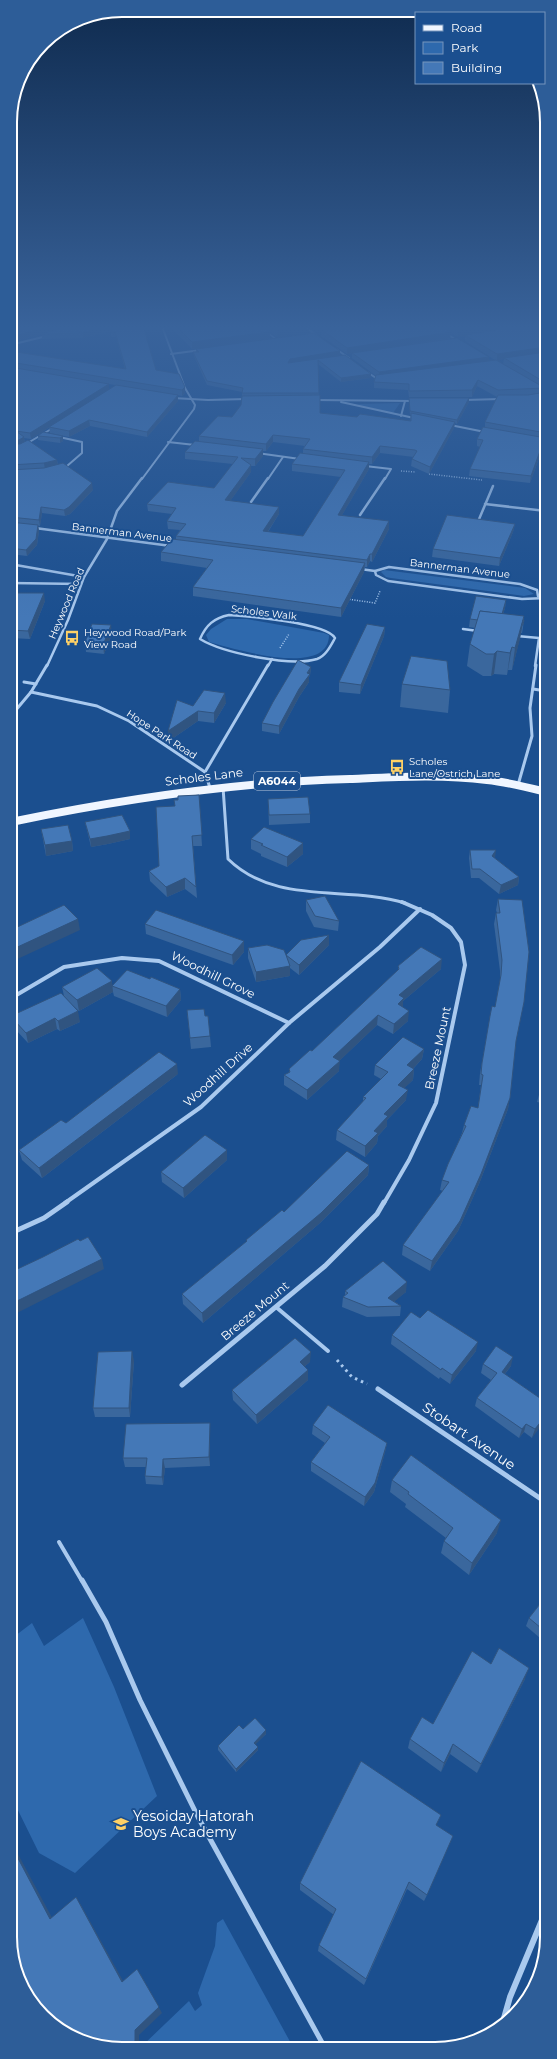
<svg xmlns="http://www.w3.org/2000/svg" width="557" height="2059" font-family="Montserrat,sans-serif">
  <rect width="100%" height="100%" fill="#1b4f8f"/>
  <g fill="#2e69ad">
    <polygon points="400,403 393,413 357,405 360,404"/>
    <polygon points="384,570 525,588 534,594 524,596 391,578 386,577 381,572"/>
    <path d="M227,619h20l77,14 5,2c0,44 -97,13 -120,7l-3,-7 5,-6z"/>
    <polygon points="83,1618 114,1687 157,1796 75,1873 39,1853 11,1796 11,1639 32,1623 44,1646"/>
    <polygon points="223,1919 293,2047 141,2047 189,2001 195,2011 202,2005 198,1993 215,1946 217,1923"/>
  </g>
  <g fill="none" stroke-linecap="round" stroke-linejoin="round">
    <g stroke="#a9c9ee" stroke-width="1.5" stroke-dasharray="1 1.5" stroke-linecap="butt">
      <polyline points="401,471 416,472"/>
      <polyline points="429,474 482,480"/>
      <polyline points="347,599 375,603 380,591"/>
      <polyline points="280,648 289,634"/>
    </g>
    <polyline stroke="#a9c9ee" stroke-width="3" stroke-dasharray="2.5 4" stroke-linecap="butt" points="337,1360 352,1377 367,1384"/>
    <polyline stroke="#a9c9ee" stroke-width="1.5" points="263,329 277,340"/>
    <g stroke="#a9c9ee" stroke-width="4">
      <polyline points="276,1307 328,1351"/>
      <polyline points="59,1542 82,1581"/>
    </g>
    <polyline stroke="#a9c9ee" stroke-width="5" points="82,1580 106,1622 140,1700 198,1817 325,2048"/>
    <g stroke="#a9c9ee" stroke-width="3">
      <polyline points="10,681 13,681"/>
      <polyline points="24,682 36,684"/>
    </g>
    <g stroke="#a9c9ee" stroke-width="2">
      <polyline points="308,329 316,335"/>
      <polyline points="439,329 458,341"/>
      <polyline points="10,345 47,336"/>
      <polyline points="336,349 349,358"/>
      <polyline points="171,354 201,350"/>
      <polyline points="367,372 379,380"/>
      <polyline points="173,398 208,400 246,399"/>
      <polyline points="315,400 414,401"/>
      <polyline points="465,400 500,399"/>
      <polyline points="341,402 414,418"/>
      <polyline points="401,416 405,401"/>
      <polyline points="450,425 485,432"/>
      <polyline points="59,437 82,442 82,453 67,466 61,467"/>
      <polyline points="168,442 195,445"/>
      <polyline points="26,444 53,428"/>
      <polyline points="257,453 300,459"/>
      <polyline points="365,466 391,469 385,479"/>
      <polyline points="142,479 194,409 195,405 185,388 163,329"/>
      <polyline points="268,479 283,457"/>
    </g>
    <g stroke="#a9c9ee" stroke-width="2.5">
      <polyline points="251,502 268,478"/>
      <polyline points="485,504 546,511"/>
      <polyline points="360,515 385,478"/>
      <polyline points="477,524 493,486"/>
      <polyline points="35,528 171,546"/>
      <polyline points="10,564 84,577"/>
      <polyline points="360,569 375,571 389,567 520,584 537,590 538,596"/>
      <polyline points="375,571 376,575 388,581 522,599 546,598"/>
      <polyline points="10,583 81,584"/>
      <path d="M229,615c19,1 98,8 106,23 -4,7 -9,18 -18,21 -26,8 -94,-6 -117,-20 6,-14 14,-21 29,-24z"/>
      <polyline points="463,629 478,631"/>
      <polyline points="517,636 539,638 535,666"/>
      <polyline points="47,666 68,620 84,577 107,539 117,511 142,478"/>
      <polyline points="268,666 272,659"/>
    </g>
    <g stroke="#a9c9ee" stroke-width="3">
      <polyline points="533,689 546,691"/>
      <polyline points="31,692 97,706 129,721 205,772 210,788"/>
      <polyline points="10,717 31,692 47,665"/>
      <polyline points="205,772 268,665"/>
      <polyline points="518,785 532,736 530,708 536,665"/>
      <path d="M223,787l5,72c48,47 118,26 177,44"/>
    </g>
    <g stroke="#a9c9ee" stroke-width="4">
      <polyline points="13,997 64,967 122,958 159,961 289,1023"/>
      <polyline points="65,1203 201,1107 289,1023 380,947 420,909"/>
      <polyline points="384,1203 409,1160 436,1103 465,965 461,942 451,928 432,915 402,902"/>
    </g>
    <g stroke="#a9c9ee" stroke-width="5">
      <polyline points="11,1233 44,1218 67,1202"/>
      <polyline points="182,1385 325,1266 377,1214 384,1202"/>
      <polyline points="378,1389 547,1503"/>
    </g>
    <polyline stroke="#a9c9ee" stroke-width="6" points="502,2025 510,1997 547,1908"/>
    <path stroke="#f0f6ff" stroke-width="8" d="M11,822c112,-23 225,-40 339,-43 45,-2 92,-5 137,1 20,2 39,7 59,12"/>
  </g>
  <g fill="#3a679d" fill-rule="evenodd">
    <polygon points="10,329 144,329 156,370 185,387 185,393 182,396 109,384 109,389 31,439 24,438 25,442 57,460 58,465 93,490 70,514 65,516 42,513 40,526 38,526 39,531 37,545 27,556 10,554 10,351 125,369 116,337 111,337 111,331 83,338 42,339 42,334 19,340 10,340"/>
    <polygon points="173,329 309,329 309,332 277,337 270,332 270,338 192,349"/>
    <path d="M312,329h234v61l-1,-1 -1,4 2,-1v67l-7,-1 -9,25 -61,-7 1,-7 10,-22 -3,-1v-7l8,-12v-5l12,-25 -20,-11 -5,11h-63l-1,-7 -34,-2v-6l2,-6 -24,-18v-5l-5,1 -26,-18 1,-5h-6zM450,333l8,4 7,-1v5l30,19 -6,1v-4l-39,-19zM504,359l-1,5 -6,-4z"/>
    <path d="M196,349l144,6 -50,8 55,-8 26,19 -1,4 -29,4 -23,-18 2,49 37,4 53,4 1,-6h-1l-1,-17 60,4 -12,22 -2,-1 -1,5 -25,46 -18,-8 1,-7 2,-2 -34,-4 -8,11h-3v5l-27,46 47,14 -17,33 -2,-1 -3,6h-2l-1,5 -23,45 -148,-21v-9l14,-19 -46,-7v-9l15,-12v-4l4,-6 -12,-1 -1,-8 5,-7 -24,-3 -1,-7 67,-16 19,-24 -48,-5v-7l14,-11v-5l33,-19 9,-12 1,-9v-4l-35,-7 -13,-29 -1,-4h3zM273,442l32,4 -2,3v5l-11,10v7l49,6 -38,59 -35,-4 11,-18 -49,-13 21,-29v-6h4l8,-10v-5h3z"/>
    <polygon points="178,401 147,437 90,426 69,437 50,433 49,427"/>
    <polygon points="38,436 63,436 63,441 60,443 38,440"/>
    <polygon points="515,524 513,532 499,566 432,557 433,549"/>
    <polygon points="10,593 45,601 30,639 10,638"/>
    <polygon points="506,600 505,608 503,614 524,616 523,628 522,633 521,633 512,670 508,670 507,675 494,674 491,676 483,676 467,666 470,644 475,628 469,627 470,619"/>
    <polygon points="385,627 384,636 360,694 339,692 339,682"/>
    <polygon points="112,634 104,654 86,652 85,642"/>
    <polygon points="311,667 310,675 309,677 309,682 299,697 279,734 262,731 262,723"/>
    <polygon points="402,684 450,690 448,713 400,707"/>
    <polygon points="226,703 214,723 198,721 169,741 168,731 193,706"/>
    <polygon points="199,795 202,846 193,846 197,898 185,889 167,897 150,881 149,871 159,866 175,806 178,800"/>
    <polygon points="268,799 310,814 310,823 269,825"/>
    <polygon points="85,822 130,831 130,839 108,844 91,847 87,830"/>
    <polygon points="41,829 72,841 73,851 46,856"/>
    <polygon points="251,839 303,854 287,867 261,856 261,854 251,849"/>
    <polygon points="470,850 495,858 519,877 518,885 499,894 479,878 471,878 469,858"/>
    <polygon points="498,899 516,1041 508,1109 479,1184 458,1231 430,1271 402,1255 403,1245 443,1191 440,1190 442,1180 462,1133 464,1125 478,1108 481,1085 479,1085 480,1073 489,1026 495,1007 500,984 500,971 494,924 496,913 497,913 496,910"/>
    <polygon points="306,900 339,921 338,931 314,927 306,911"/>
    <polygon points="145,924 244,941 244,952 233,965 146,934"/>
    <polygon points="329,945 299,975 290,968 290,976 256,982 248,958 248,948 286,955"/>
    <polygon points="398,966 441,969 403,1001 403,1007 408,1021 393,1034 377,1025 339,1061 339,1071 307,1100 284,1085 284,1075 289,1073 289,1069 312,1051 398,970"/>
    <polygon points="150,979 180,989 181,1000 167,1017 114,996 113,992 79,1011 71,1004 80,1022 60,1031 57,1029 28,1043 16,1030 12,1017 11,1016 64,996 62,987 112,981 112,985"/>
    <polygon points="187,1010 205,1016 210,1036 211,1047 191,1049"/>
    <polygon points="424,1049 422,1059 413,1069 414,1069 413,1080 404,1088 406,1100 387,1120 387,1126 378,1136 377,1143 365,1157 336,1140 337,1130 363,1102 363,1097 381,1079 374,1075 375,1065"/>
    <polygon points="546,1070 546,1104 537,1102 540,1091"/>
    <polygon points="178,1074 42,1178 22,1160 19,1150 66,1123"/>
    <polygon points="227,1160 184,1198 162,1182 161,1172"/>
    <polygon points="369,1165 368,1175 320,1223 203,1323 183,1304 182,1294 246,1242 246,1240 284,1212"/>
    <polygon points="345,1291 406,1292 394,1301 401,1306 400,1316 367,1317 342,1307 343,1297 345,1296"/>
    <polygon points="392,1335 476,1351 450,1384 440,1377 439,1379 391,1344"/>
    <polygon points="134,1361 130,1417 95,1417 93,1408"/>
    <polygon points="310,1362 305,1366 308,1380 257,1424 233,1400 232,1390"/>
    <polygon points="483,1364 511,1366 505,1374 547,1403 532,1438 524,1432 519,1438 475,1406 477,1398 491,1380 481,1373"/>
    <polygon points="313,1425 387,1443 385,1452 374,1492 364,1506 311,1471 311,1462 325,1443 312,1434"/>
    <polygon points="210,1432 210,1466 165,1468 163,1485 146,1484 145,1476 146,1467 125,1467 123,1458"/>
    <polygon points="392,1480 497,1533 469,1575 441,1553 444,1541 446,1538 405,1507 406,1504 390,1492"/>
    <polygon points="547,1595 547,1644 526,1626 529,1618"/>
    <polygon points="491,1664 525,1679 477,1773 450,1754 441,1772 408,1748 410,1739 433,1724"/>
    <polygon points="243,1729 266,1734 255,1744 258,1750 236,1772 218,1750 218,1746"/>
    <polygon points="437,1825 427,1895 424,1901 407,1889 364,1985 318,1951 319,1945 334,1915 300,1890 300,1883"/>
  </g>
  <g fill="#305480">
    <polygon points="39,329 60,329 19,340 19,335"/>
    <polygon points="95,329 111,329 111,330 83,338 83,333"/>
    <polygon points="286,329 309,329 309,332 277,337 277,331"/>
    <polygon points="316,329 331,329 322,330 322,331 316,331"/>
    <polygon points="470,329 513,329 465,335 465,336 458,337 458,331"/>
    <polygon points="270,332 270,338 192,349 192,342"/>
    <polygon points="451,332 450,338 347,354 347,348"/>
    <polygon points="546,347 546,354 504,358 504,359 497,361 497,354"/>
    <polygon points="340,351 340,355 288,363 290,359"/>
    <polygon points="489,357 489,362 379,377 379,372"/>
    <polygon points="371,374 370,378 341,382 341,378"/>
    <polygon points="478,380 477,386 472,397 472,390"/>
    <polygon points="109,384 109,389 31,439 30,433"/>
    <polygon points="185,387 185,393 182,396 182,390"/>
    <polygon points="178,395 178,401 147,437 147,432"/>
    <polygon points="469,398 469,402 457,424 457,420"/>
    <polygon points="89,420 90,426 69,437 69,431"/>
    <polygon points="455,422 454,428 429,474 430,467"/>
    <polygon points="273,435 273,442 266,451 266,444"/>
    <polygon points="63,436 63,441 60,443 60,438"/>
    <polygon points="24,437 25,443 20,446 10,447 10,441"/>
    <polygon points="380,446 380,453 372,464 372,457"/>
    <polygon points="263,449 263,456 255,466 255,459"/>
    <polygon points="540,451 539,458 530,483 531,476"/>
    <polygon points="57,460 58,466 45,470 44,463"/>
    <polygon points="369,462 369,469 338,522 338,515"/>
    <polygon points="251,465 251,472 226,507 225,500"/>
    <polygon points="92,483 93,490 70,514 65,516 64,510"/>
    <polygon points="41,507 42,513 40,526 39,520"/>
    <polygon points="279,507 279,514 263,539 263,531"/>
    <polygon points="389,521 389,529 372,562 372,554"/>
    <polygon points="515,524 513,532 499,566 500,558"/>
    <polygon points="38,525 39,531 37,545 27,556 26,550"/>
    <polygon points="370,554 370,561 367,567 367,560"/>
    <polygon points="365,563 364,572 341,617 341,608"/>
    <polygon points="44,593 45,601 30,639 28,631"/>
    <polygon points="506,600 505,608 500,623 501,617"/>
    <polygon points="524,616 520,639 512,670 515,648"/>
    <polygon points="111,625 112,634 104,654 103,645"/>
    <polygon points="385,627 384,636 360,694 361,685"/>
    <polygon points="512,647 508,670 507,675 510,653"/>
    <polygon points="497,651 494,674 491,676 494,654"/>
    <polygon points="311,667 310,675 309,677 309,682 299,697 279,734 279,726"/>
    <polygon points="225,693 226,703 214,723 214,713"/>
    <polygon points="198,711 198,721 169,741 168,731"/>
    <polygon points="130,831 130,839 108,844 91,847 90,839"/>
    <polygon points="72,841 73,851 46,856 45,845"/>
    <polygon points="303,843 303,854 287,867 287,857"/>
    <polygon points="496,850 495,858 492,856"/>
    <polygon points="519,877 518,885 499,894 501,885"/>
    <polygon points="185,878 185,889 167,897 166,887"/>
    <polygon points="78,919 80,930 11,962 11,950"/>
    <polygon points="329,935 329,945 299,975 299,965"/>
    <polygon points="244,941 244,952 233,965 232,955"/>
    <polygon points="442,959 441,969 403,1001 403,1008 397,1014 399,995"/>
    <polygon points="290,966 290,976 256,982 256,972"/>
    <polygon points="112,981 113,992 79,1011 77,1000"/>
    <polygon points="180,989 181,1000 167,1017 166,1006"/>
    <polygon points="78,1011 80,1022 60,1031 58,1021"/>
    <polygon points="409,1011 408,1021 393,1034 394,1024"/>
    <polygon points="378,1015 377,1025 333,1067 333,1057"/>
    <polygon points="55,1018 57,1029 28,1043 26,1033"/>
    <polygon points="14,1020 16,1030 11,1045 11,1029"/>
    <polygon points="424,1049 422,1059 406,1076 407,1065"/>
    <polygon points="340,1061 339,1071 307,1100 307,1090"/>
    <polygon points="177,1064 178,1074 42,1178 39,1168"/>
    <polygon points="414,1069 413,1080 397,1095 398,1085"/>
    <polygon points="408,1090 406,1100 387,1120 387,1126 378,1136 377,1143 365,1157 365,1146 384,1114"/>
    <polygon points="510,1098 508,1109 479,1184 458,1231 430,1271 432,1261"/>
    <polygon points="227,1150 227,1160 184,1198 183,1188"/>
    <polygon points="369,1165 368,1175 320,1223 203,1323 202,1313"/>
    <polygon points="102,1259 104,1269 11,1316 11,1304"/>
    <polygon points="407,1282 406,1292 388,1307 388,1298"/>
    <polygon points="478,1342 476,1351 450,1384 452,1375"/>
    <polygon points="132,1351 134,1361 130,1417 129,1408"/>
    <polygon points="311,1352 310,1362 299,1371 300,1362"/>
    <polygon points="513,1357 511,1366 500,1380 502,1372"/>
    <polygon points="308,1370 308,1380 257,1424 256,1415"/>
    <polygon points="547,1414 547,1418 532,1438 535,1429"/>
    <polygon points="210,1423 210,1466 209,1457"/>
    <polygon points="526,1424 524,1432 519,1438 522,1429"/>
    <polygon points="387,1443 385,1452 374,1492 364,1506 365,1497"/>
    <polygon points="163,1459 165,1468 163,1485 162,1477"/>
    <polygon points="501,1520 497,1533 469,1575 472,1563"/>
    <polygon points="529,1668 525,1679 477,1773 481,1764"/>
    <polygon points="266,1730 266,1734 254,1746 254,1743"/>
    <polygon points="453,1744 450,1754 441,1772 444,1763"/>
    <polygon points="258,1747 258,1750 236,1772 236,1769"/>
    <polygon points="11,1841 57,1927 50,1919 11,1845"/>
    <polygon points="76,1897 81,1905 127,1988 122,1982"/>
    <polygon points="141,1975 162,2013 139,2035 139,2045 137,2047 128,2047 135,2030"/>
  </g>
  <g fill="#4478b7" stroke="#305480">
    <polygon points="10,329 39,329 19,335 10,335"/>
    <polygon points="59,329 95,329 83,333 42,334"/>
    <polygon points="111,329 144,329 156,370 179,374 185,387 182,390 10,362 10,351 126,369 115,332 111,332"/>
    <polygon points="179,329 268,329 270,332 192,342"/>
    <polygon points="275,329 286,329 277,331"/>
    <polygon points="446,329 451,332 347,348 322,330"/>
    <polygon points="455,329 470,329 458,331"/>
    <polygon points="503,329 546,329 546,347 497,354 465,335"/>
    <polygon points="314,333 340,351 290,359 288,363 345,355 371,374 341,378 318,360 319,393 242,393 243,388 207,381 193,352 199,352 196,349"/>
    <polygon points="457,338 489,357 379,372 352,353"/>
    <polygon points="546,352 546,383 504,358"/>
    <polygon points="496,360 545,388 498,390 478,380 472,390 409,391 409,384 374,382 376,375"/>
    <polygon points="10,367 109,384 30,433 16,431 24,437 19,440 10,441"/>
    <polygon points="116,385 178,395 147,432 89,420 69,431 49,427"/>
    <polygon points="546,392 546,433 485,422 498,395 528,395"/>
    <polygon points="320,395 320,413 357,417 360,414 411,421 411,413 455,422 430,467 412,459 417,451 415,450 380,446 372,457 303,449 310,439 273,435 266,444 199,436 218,416 232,417 241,405 242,396"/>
    <polygon points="409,398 469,398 457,420 410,411"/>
    <polygon points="483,427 546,438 546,452 540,451 531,476 470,469 483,440 477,439"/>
    <polygon points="43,432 63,436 60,438 38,436"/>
    <polygon points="28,440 57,460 44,463 10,465 10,444 20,444"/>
    <polygon points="195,441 263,449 255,459 241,458 251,465 225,500 279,507 263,531 303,536 345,470 292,464 300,453 369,462 338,515 389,521 372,554 370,554 367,560 176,536 186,524 167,521 176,508 147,504 168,482 214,488 238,457 185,452"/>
    <polygon points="63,463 92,483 69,507 64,510 41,507 39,520 10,517 10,470 44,468"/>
    <polygon points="447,515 515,524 500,558 433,549"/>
    <polygon points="10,522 38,525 36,539 26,550 10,548"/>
    <polygon points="172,539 365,563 341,608 193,587 213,560 161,552"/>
    <polygon points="10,593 44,593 28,631 10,630"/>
    <polygon points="476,596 506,600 502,614 480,611 478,620 470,619"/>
    <polygon points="480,611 524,616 515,648 512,647 510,653 497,651 494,654 486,654 470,644"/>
    <polygon points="523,620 524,620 523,625 522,625"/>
    <polygon points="92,624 111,625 103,645 85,642"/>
    <polygon points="367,624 385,627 361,685 339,682"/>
    <polygon points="411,656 447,661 450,690 402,684"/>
    <polygon points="298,660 311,667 307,673 310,674 299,689 279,726 262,723 273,702"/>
    <polygon points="204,690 225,693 214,713 198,711 168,731 177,700 193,706"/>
    <polygon points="199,795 202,835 192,836 196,887 185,878 166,887 149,871 159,866 156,807 175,806 174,800 178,800 178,796"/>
    <polygon points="308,797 310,814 269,815 268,799"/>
    <polygon points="122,815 130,831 107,836 90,839 85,822"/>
    <polygon points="68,825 72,841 45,845 41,829"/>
    <polygon points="264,827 303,843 287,857 261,845 263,844 251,839"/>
    <polygon points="470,850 496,850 492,856 519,877 501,885 480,869 472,869"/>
    <polygon points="325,896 339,921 315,916 306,900"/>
    <polygon points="498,899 522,900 529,952 524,1002 516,1041 510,1098 481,1174 460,1221 432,1261 403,1245 449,1182 442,1180 448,1164 466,1126 464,1125 471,1106 478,1108 483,1075 481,1074 482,1063 490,1016 492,1006 495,1007 501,975 502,960 496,913 500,913"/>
    <polygon points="64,905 78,919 11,950 11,930"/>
    <polygon points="156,910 244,941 232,955 145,924"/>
    <polygon points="329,935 299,965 286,955 290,966 256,972 248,948 267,945 284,950 286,955 301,940"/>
    <polygon points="421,947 442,959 399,995 404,998 398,1004 409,1011 394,1024 378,1015 333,1057 340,1061 307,1090 284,1075 290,1072 289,1069 310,1050 312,1051 399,969 398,966"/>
    <polygon points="97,968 112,981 77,1000 62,987"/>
    <polygon points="127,970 150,979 151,977 180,989 166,1006 112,986"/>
    <polygon points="61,993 78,1011 58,1021 55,1018 26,1033 14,1020 11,1029 11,1017 12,1018 11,1016"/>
    <polygon points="204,1009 205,1016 208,1016 210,1036 190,1038 187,1010"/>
    <polygon points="403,1037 424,1049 407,1065 414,1069 398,1085 408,1090 384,1114 388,1116 374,1131 378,1133 365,1146 337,1130 366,1098 363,1097 388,1072 375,1065"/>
    <polygon points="159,1052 177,1064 39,1168 19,1150 61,1120 66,1123"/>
    <polygon points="546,1070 546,1093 540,1091"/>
    <polygon points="205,1135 227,1150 183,1188 161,1172"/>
    <polygon points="347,1151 369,1165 321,1213 202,1313 182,1294 247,1241 246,1240 282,1210 284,1212"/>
    <polygon points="88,1237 102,1259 11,1304 11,1272 43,1257 78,1239 80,1241"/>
    <polygon points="383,1261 407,1282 388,1298 401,1306 368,1307 343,1297 348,1293 345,1291"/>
    <polygon points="428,1310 478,1342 452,1375 442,1368 441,1370 392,1335 411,1312 420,1318"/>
    <polygon points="295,1338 311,1352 300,1362 308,1370 256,1415 232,1390"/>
    <polygon points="496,1346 513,1357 502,1372 547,1403 547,1414 535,1429 526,1424 522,1429 477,1398 497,1373 483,1364"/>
    <polygon points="132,1351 129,1408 93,1408 98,1352"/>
    <polygon points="328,1405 387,1443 375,1483 365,1497 311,1462 330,1437 313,1425"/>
    <polygon points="210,1423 209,1457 163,1459 162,1477 145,1476 147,1458 123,1458 126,1424"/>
    <polygon points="411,1455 501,1520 472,1563 444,1541 453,1528 408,1494 409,1492 392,1480"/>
    <polygon points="547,1595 547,1633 529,1618"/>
    <polygon points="499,1648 529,1668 481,1764 453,1744 444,1763 410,1739 422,1717 433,1724 472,1651 491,1664"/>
    <polygon points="255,1718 266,1730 254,1743 258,1747 236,1769 218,1746 239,1725 243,1729"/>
    <polygon points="361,1761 441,1815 436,1825 453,1836 427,1895 409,1882 366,1979 319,1945 336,1909 300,1883"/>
    <polygon points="11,1845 50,1919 76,1897 122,1982 137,1969 159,2007 135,2030 135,2041 128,2047 100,2047 43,2016 22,1987 11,1952"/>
  </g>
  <linearGradient id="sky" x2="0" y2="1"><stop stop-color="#0f2b4f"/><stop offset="0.53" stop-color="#39639b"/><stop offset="1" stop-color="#39639b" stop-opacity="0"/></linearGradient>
  <rect width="557" height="618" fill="url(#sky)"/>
  <defs>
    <g id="bus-bare" transform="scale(1.2)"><path d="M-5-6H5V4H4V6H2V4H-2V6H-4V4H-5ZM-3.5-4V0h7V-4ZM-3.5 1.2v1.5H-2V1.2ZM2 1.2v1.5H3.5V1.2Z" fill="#ffd166" stroke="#1b4f8f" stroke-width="2.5" paint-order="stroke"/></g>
    <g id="school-bare" transform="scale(1.2)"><path d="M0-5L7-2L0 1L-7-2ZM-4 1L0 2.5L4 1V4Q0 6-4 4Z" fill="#ffd166" stroke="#1b4f8f" stroke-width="2.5" paint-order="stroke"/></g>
  </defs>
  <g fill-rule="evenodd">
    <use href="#bus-bare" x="72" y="638"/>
    <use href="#bus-bare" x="397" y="767"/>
    <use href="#school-bare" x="121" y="1824"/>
  </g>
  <g text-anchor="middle" stroke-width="4" stroke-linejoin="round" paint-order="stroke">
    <g font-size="10" fill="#fff" stroke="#1b4f8f">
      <text transform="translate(122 532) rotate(7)" y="4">Bannerman Avenue</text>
      <text transform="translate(460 568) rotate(7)" y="4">Bannerman Avenue</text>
      <text transform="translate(66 603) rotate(-67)" y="4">Heywood Road</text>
      <text transform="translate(264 612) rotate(7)" y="4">Scholes Walk</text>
      <text transform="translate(162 734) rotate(33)" y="4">Hope Park Road</text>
    </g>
    <g font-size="10" fill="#fff" stroke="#1b4f8f" text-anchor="start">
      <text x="84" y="636">Heywood Road/Park<tspan x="84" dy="12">View Road</tspan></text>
      <text x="409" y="765">Scholes<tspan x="409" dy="12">Lane/Ostrich Lane</tspan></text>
    </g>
    <rect fill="#1b4f8f" stroke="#bbcadd" stroke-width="1" x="254" y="772" width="46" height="18" rx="3"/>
    <g font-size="11" font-weight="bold" fill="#fff">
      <text x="277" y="785">A6044</text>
    </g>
    <g font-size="12" fill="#fff" stroke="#1b4f8f">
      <text transform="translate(204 777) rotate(-7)" y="4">Scholes Lane</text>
      <text transform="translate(213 975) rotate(26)" y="4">Woodhill Grove</text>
      <text transform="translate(438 1048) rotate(-78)" y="4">Breeze Mount</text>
      <text transform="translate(218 1075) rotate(-42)" y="4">Woodhill Drive</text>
      <text transform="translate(255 1311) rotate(-40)" y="4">Breeze Mount</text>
    </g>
    <g font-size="14" fill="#fff" stroke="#1b4f8f">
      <text transform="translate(469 1436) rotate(34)" y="5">Stobart Avenue</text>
    </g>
    <g font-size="14" fill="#fff" stroke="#1b4f8f" text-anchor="start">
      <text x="133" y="1821">Yesoiday Hatorah<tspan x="133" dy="16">Boys Academy</tspan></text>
    </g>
  </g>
  <path d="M0 0H557V2059H0ZM122 17H435A105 105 0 0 1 540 122V1937A105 105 0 0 1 435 2042H122A105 105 0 0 1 17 1937V122A105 105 0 0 1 122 17Z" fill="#2d5d98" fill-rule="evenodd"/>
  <path fill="none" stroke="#fff" stroke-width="2" d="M122 17H435A105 105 0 0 1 540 122V1937A105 105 0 0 1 435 2042H122A105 105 0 0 1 17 1937V122A105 105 0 0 1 122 17Z"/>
  <rect x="415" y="12" width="130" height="72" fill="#1b4f8f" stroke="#7695bc"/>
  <rect x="423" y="25" width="20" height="6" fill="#f0f6ff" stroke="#7695bc"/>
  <text x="451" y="32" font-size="12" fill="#ffffff">Road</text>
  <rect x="423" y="42" width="20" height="12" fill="#2e69ad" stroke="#7695bc"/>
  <text x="451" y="52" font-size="12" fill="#ffffff">Park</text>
  <rect x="423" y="62" width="20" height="12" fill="#4478b7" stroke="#7695bc"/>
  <text x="451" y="72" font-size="12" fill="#ffffff">Building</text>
</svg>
